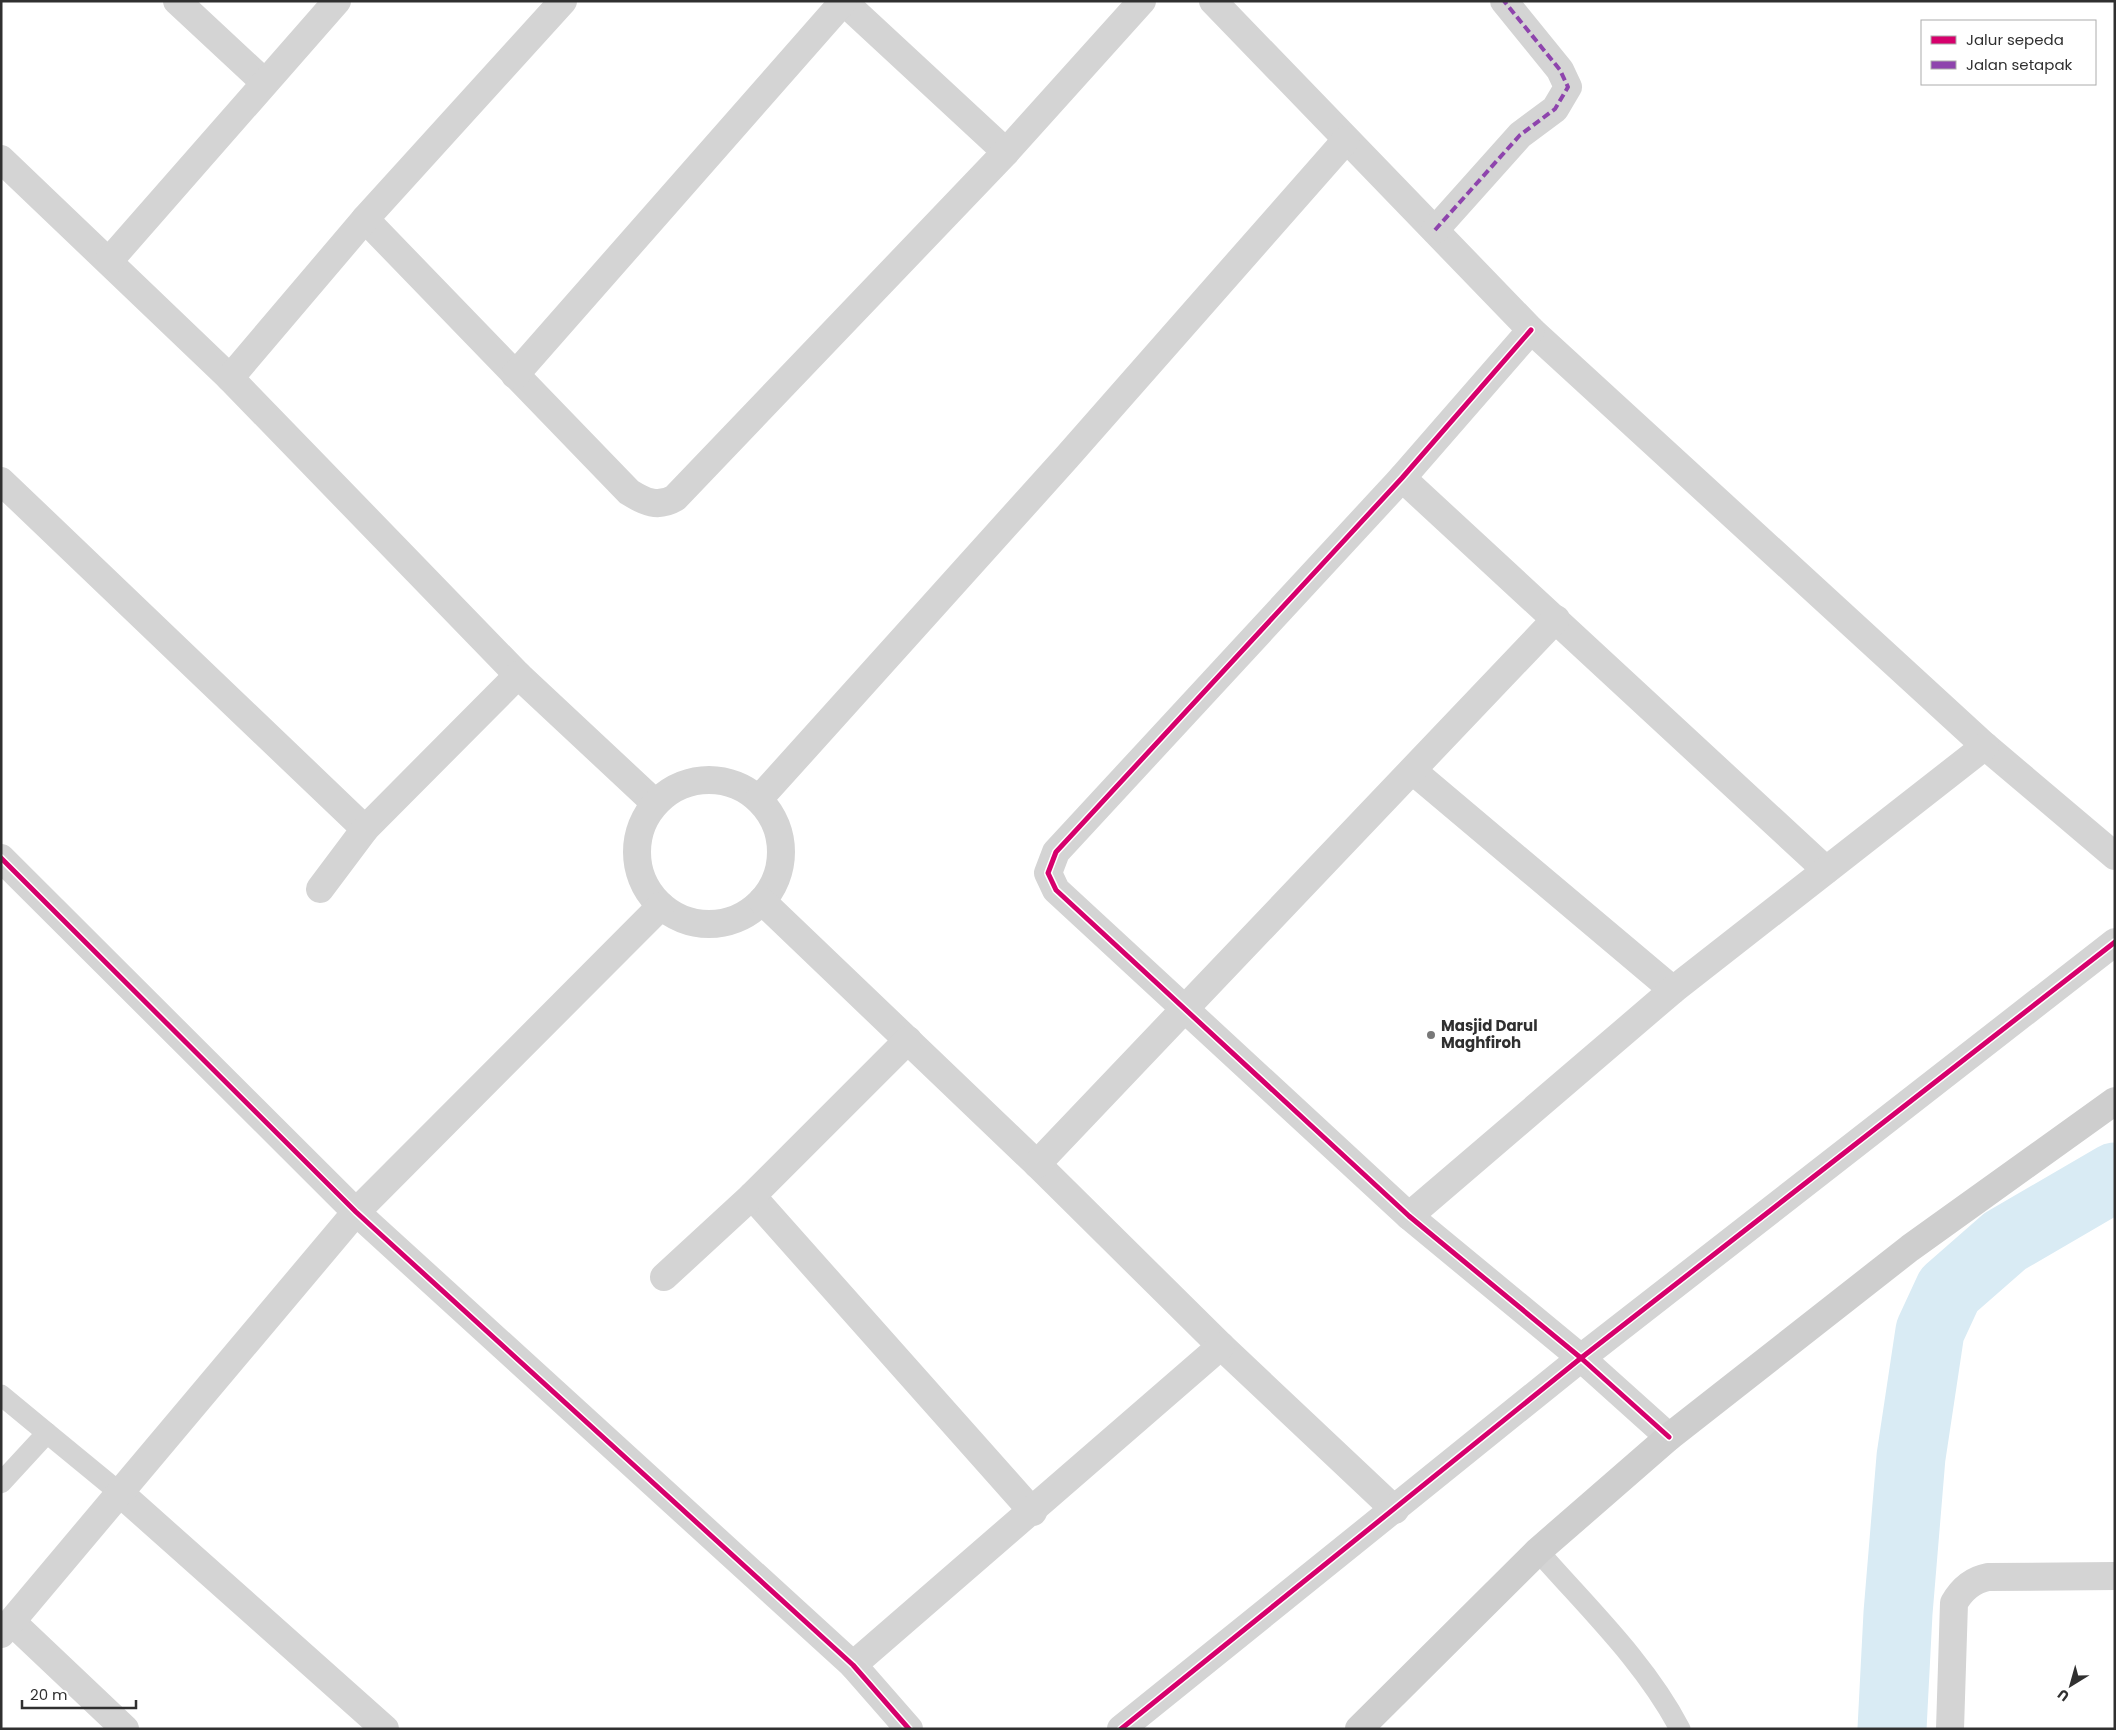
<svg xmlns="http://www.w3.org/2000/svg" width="2116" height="1730" font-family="Poppins,sans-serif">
  <rect width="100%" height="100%" fill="#fff"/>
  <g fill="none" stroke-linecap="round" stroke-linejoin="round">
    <polyline stroke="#d9ebf4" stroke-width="69" points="1892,1729 1898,1613 1911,1457 1930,1331 1949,1290 2005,1241 2115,1177"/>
    <g stroke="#d4d4d4" stroke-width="21">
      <polyline points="1,1395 47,1433 1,1483"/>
      <polyline points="47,1433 120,1493"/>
      <path d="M1538,1551c49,56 107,111 142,178"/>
    </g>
    <g stroke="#d4d4d4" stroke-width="28">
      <polyline points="177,1 264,82"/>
      <polyline points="843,1 1006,152"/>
      <polyline points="1213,1 1531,330 1985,746 2115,856"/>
      <polyline points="1,159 230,378 518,675 655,803"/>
      <path d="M365,219l264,273c16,10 29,16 46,6l331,-346 136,-151"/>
      <polyline points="1435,230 1520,135 1555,109 1568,87 1560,70 1504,1"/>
      <polyline points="109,261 337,1"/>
      <polyline points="1531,330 1402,478 1056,852 1048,873 1056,890 1409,1216 1581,1358 1669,1437"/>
      <polyline points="515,375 843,2"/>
      <polyline points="230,378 365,219 563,1"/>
      <polyline points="1402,478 1826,870"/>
      <polyline points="1,481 365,829"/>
      <polyline points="1413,771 1673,990"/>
      <circle cx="709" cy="852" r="72"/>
      <polyline points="759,799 1067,457 1346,140"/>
      <polyline points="1,858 356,1212 853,1665 909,1729"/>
      <polyline points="320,889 365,829 518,675"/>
      <polyline points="762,901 1037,1164 1221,1346 1395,1510"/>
      <polyline points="1037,1164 1556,619"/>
      <polyline points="752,1196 1033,1512"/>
      <polyline points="1409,1216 1673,990 1985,746"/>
      <polyline points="664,1277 752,1196 908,1040"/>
      <polyline points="120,1493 385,1729"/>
      <polyline points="12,1622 125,1729"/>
      <polyline points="1,1634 356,1212 661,906"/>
      <polyline points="853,1665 1221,1346"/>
      <polyline points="1121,1729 1581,1358 2115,942"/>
      <path d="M1950,1729l4,-126c8,-14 18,-23 34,-26l127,-1"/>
    </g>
    <polyline stroke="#cecece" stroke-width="28" points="1359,1729 1538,1551 1669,1437 1910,1248 2115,1101"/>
    <polyline stroke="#8e44ad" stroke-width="4" stroke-dasharray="8 4" stroke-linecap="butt" points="1435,230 1520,135 1555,109 1568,87 1560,70 1504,1"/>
    <g stroke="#fff" stroke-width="8">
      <g id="cycleway">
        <polyline points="1531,330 1402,478 1056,852 1048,873 1056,890 1409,1216 1581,1358 1669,1437"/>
        <polyline points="1,858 356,1212 853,1665 909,1729"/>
        <polyline points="1121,1729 1581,1358 2115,942"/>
      </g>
    </g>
    <use href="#cycleway" stroke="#d6006c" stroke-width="5"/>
  </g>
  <circle fill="#787878" stroke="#fff" stroke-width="2" cx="1431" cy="1035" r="5"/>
  <g text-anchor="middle" stroke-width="5" stroke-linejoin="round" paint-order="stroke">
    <g font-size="15" font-weight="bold" fill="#303030" stroke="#fff" text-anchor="start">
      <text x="1441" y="1031">Masjid Darul<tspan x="1441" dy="17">Maghfiroh</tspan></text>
    </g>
  </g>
  <rect width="2116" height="1730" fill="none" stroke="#303030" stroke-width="5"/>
  <rect x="1921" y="20" width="175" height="65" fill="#ffffff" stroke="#acacac"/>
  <rect x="1931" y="36" width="25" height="8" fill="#d6006c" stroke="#acacac"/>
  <text x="1966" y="45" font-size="15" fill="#303030">Jalur sepeda</text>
  <rect x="1931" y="61" width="25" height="8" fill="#8e44ad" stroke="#acacac"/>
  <text x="1966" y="70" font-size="15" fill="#303030">Jalan setapak</text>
  <g transform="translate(2071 1685) rotate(217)" stroke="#ffffff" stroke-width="4" paint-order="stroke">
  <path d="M0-4L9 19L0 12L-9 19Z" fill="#303030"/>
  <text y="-8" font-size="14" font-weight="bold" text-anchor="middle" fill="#303030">U</text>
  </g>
  <path d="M22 1700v8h114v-8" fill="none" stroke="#303030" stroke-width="2.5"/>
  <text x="30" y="1700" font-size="15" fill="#303030" stroke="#ffffff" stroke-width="4" paint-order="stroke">20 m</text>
</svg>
